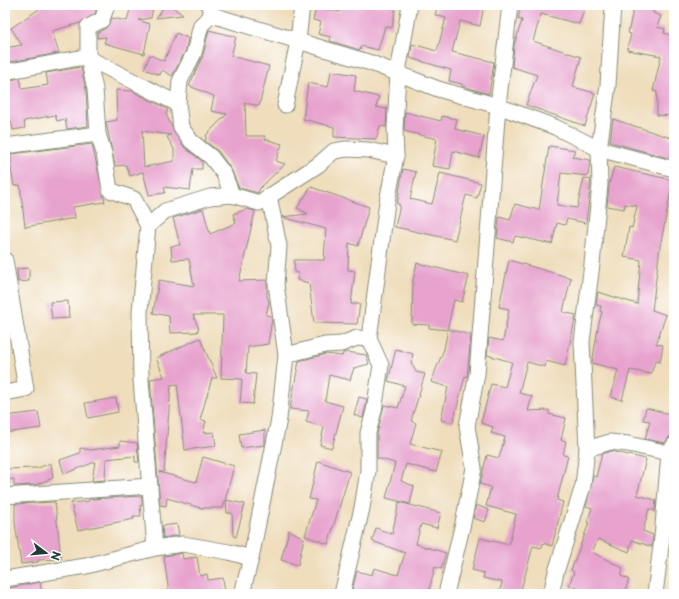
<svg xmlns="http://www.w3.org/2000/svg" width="679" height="599" font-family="'Playpen Sans',sans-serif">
  <rect width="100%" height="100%" fill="#fff"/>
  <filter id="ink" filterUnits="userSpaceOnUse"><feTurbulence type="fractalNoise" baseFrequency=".025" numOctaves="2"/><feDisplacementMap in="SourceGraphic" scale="8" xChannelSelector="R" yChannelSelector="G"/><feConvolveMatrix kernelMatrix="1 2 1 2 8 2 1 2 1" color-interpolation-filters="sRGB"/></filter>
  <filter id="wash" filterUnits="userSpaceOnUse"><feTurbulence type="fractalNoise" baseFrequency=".012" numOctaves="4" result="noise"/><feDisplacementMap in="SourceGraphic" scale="16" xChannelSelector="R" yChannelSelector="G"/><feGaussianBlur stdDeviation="0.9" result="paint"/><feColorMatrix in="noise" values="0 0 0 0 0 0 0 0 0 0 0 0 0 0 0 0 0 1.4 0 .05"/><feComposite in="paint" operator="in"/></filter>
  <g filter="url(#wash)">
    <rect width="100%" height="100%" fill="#efddbb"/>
    <g id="blocks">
      <g fill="#e7a2cd" fill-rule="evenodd">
        <polygon points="45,5 79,5 80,9 95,5 97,8 95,14 80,23 52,31 59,53 5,63 5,48 22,45 11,28"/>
        <polygon points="131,5 153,7 151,18 138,20 150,24 144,54 104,43 106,37 97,38 97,33 106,28 112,18 127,21"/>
        <polygon points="165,5 170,5 183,15 156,18"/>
        <polygon points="341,5 396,5 392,28 385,26 378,50 361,46 360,50 330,41 331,37 318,34 321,22 313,20 316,7 340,12"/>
        <polygon points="438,5 484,5 480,26 460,21 452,52 494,62 489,94 462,86 462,84 449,81 451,70 410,58 412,44 437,51 446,18 435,15"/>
        <polygon points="521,5 577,5 585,7 579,24 541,14 533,41 581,57 573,87 595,93 585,126 526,105 537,75 512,67 514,45 522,20 518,19"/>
        <polygon points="634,6 654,11 653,13 661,16 657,27 665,29 664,33 674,36 673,116 657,115 657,92 653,91 661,56 627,50 631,34 628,33"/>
        <polygon points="209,30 236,37 231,56 269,66 259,106 245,103 246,136 265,136 265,139 282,144 276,161 285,164 260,188 258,193 239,188 231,169 218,151 205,141 207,134 227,114 211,111 214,96 189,86 203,55"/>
        <polygon points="176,33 188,38 186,50 172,76 162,70 160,75 144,69 150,55 164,61"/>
        <polygon points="81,67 86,90 88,126 67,129 65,119 57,121 55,115 24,121 25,128 13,130 11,121 5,122 5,101 9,100 5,81 20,78 22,89 48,85 46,73"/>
        <polygon points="331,71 356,75 354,91 379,97 376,107 387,109 386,127 380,126 376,139 334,137 334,127 303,119 308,83 328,87"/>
        <path d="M116,90l16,1 36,18 -2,5 8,18 11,16 17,13v8h-9l-3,21 -26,-3 1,6 -16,2 -6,-23 -13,4 -4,-11 -11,1 -9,-44 11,-2zM142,131l29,4 -4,2 7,12v12l-30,6z"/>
        <polygon points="405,112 441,121 442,116 457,119 455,129 484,136 479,158 453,151 450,169 432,166 437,139 404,131"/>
        <polygon points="613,119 674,139 674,151 672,159 610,142"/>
        <polygon points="92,144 105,202 73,207 75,218 25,227 20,185 14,186 10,163 11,163 11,154"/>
        <polygon points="549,146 575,150 572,157 590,160 588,176 561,173 557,205 577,208 584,178 591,180 586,223 567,219 565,225 557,223 552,244 515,236 513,242 497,238 499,217 510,220 515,204 539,210"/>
        <polygon points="614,167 673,180 660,247 652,310 666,315 656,344 663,345 660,362 655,361 651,374 630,370 622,400 611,397 618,370 592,363 599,323 602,312 600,311 601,306 596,305 598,292 637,304 641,260 624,257 629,227 632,228 637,206 625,204 624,209 607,206 609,184"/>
        <polygon points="403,169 416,172 410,199 432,204 440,173 481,183 477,198 466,195 455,240 395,227 400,205 397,204"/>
        <polygon points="311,187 369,207 358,246 349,243 348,270 355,271 351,304 360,304 357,324 314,323 309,283 297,280 299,273 295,273 294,260 324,260 326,229 282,217 308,214 297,208"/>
        <polygon points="203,209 210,234 236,223 233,214 247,209 255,211 239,281 267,280 267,296 269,302 266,315 271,316 272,319 268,344 248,347 246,373 256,374 253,404 240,403 242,379 221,378 223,315 193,315 199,329 197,330 198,332 170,333 169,316 153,313 159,280 194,286 189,259 172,260 171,246 180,245 173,218"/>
        <polygon points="509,260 571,278 563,312 576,315 565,366 546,361 545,367 527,362 519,393 532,396 528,411 549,410 549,414 566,418 561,440 566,441 563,455 568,456 557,500 563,502 552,546 543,543 542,548 533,546 520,594 499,594 502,582 483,578 484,573 472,570 480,538 509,545 516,514 486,506 491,487 480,484 487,455 499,458 505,437 491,433 493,427 481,423 491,384 505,387 512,362 487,355 489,338 503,341 509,309 499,307"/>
        <polygon points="417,263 469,276 462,302 454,300 447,330 429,328 429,325 412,324 413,280"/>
        <polygon points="29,268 29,281 18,282 17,269"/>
        <polygon points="68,301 69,318 52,319 50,302"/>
        <polygon points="448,329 471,335 467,377 465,376 453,423 441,420 448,387 431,382 444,349"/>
        <polygon points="200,338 217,378 212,378 200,420 206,421 203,433 214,432 216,446 185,450 177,384 171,385 164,472 159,472 196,482 203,457 234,466 223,508 201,508 167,498 166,506 160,505 150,379 164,377 156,358"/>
        <polygon points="396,349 413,354 411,362 416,372 425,374 411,421 416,423 410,444 442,452 436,472 406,464 401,481 414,486 410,504 386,498 395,463 377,458 377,434 384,405 398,408 405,386 388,381"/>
        <polygon points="347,352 366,355 369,364 354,368 350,380 329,375 325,401 343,406 332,448 320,445 324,427 306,422 309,411 290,409 292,397 299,361 326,354 342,356 343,353"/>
        <polygon points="359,397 367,399 363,418 354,415"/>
        <polygon points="116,398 118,412 88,418 85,403"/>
        <polygon points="646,408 674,415 674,436 669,437 665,443 645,439 650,421 643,420"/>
        <polygon points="38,412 41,428 5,433 5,416"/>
        <polygon points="265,430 265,445 241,448 239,434"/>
        <polygon points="120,441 137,443 139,462 135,462 135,456 106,459 105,480 92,481 95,462 64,474 60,460 80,453 80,448 91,450 120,446"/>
        <polygon points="611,451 646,459 637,495 656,500 655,511 649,509 643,531 653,535 652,547 632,540 629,552 598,539 592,552 623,568 621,576 629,579 624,594 590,594 569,585 574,572 571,570 589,523 587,523 592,508 586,506 593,476 596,477 602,454"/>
        <polygon points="318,461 350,472 328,544 305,536 316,500 309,499"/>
        <polygon points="51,463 53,478 35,485 14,486 14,479 5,480 5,469 38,468"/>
        <polygon points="142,496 142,506 140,505 141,516 133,516 134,519 78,530 71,503 89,501 89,499"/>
        <polygon points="226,500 245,504 236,537 233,536 232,513 227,513"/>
        <polygon points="55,502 61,559 38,560 38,562 21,564 15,523 15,504"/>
        <polygon points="399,502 441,513 437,528 421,524 416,544 446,553 441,569 435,567 428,594 351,594 357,571 372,575 374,568 398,575 405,553 372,541 376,528 392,534"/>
        <polygon points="476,505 489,510 485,522 473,518"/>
        <polygon points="177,524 179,535 163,538 162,526"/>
        <polygon points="289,530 304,538 298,565 281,560"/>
        <polygon points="182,553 183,559 197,557 200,576 207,574 208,580 223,578 225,594 169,594 164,556"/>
        <polygon points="40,582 42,594 9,594 8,588"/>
      </g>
    </g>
  </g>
  <g filter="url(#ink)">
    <use href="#blocks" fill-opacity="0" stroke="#878d78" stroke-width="1"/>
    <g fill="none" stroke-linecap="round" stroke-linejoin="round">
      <g stroke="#878d78" stroke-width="17">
        <g id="minor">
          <polyline points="107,5 102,20 88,27 88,58 95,89 98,134 104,153 110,190 134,199 148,226 140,312 141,380 155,548"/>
          <polyline points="209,5 212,15 371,63 438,89 498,106 555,127 599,149 674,169"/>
          <polyline points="212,15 201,25 194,53 180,81 178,104 181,127 191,141 211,157 224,174 232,195"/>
          <polyline points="5,72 79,58 88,58 178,104"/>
          <polyline points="285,105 298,41 302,5"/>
          <polyline points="5,146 98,134"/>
          <polyline points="148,226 165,211 210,197 232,195 259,203 318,165 334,151 346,149 368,150 396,156"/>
          <polyline points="5,260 26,389 5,393"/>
          <polyline points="286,355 325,345 341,344 357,338 369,339"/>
          <polyline points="587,449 610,442 628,444 669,453"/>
          <polyline points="5,496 150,486"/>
          <polyline points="5,579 86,566 155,548 183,544 229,552 251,558"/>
          <polyline points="242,594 251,558 279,419 286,355 276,284 279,246 269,196"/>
          <polyline points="342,594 362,508 368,471 368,433 374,411 381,365 369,339 387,202 396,156 395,129 398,72 410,5"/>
          <polyline points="446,594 463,523 474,468 467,426 477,374 498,106 510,5"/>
          <polyline points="551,594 556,572 583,486 587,449 582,342 592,264 600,185 599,149 608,85 613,5"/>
          <polyline points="655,594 662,538 669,453 674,445"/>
        </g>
      </g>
      <use href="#minor" stroke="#fff" stroke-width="15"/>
    </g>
  </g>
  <rect width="679" height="599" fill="none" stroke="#fff" stroke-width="20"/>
  <g transform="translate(46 553) rotate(106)" stroke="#ffffff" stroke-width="3" paint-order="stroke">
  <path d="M0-3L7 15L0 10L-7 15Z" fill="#1f3d34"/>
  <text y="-6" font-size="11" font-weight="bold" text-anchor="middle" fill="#1f3d34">N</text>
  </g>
</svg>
